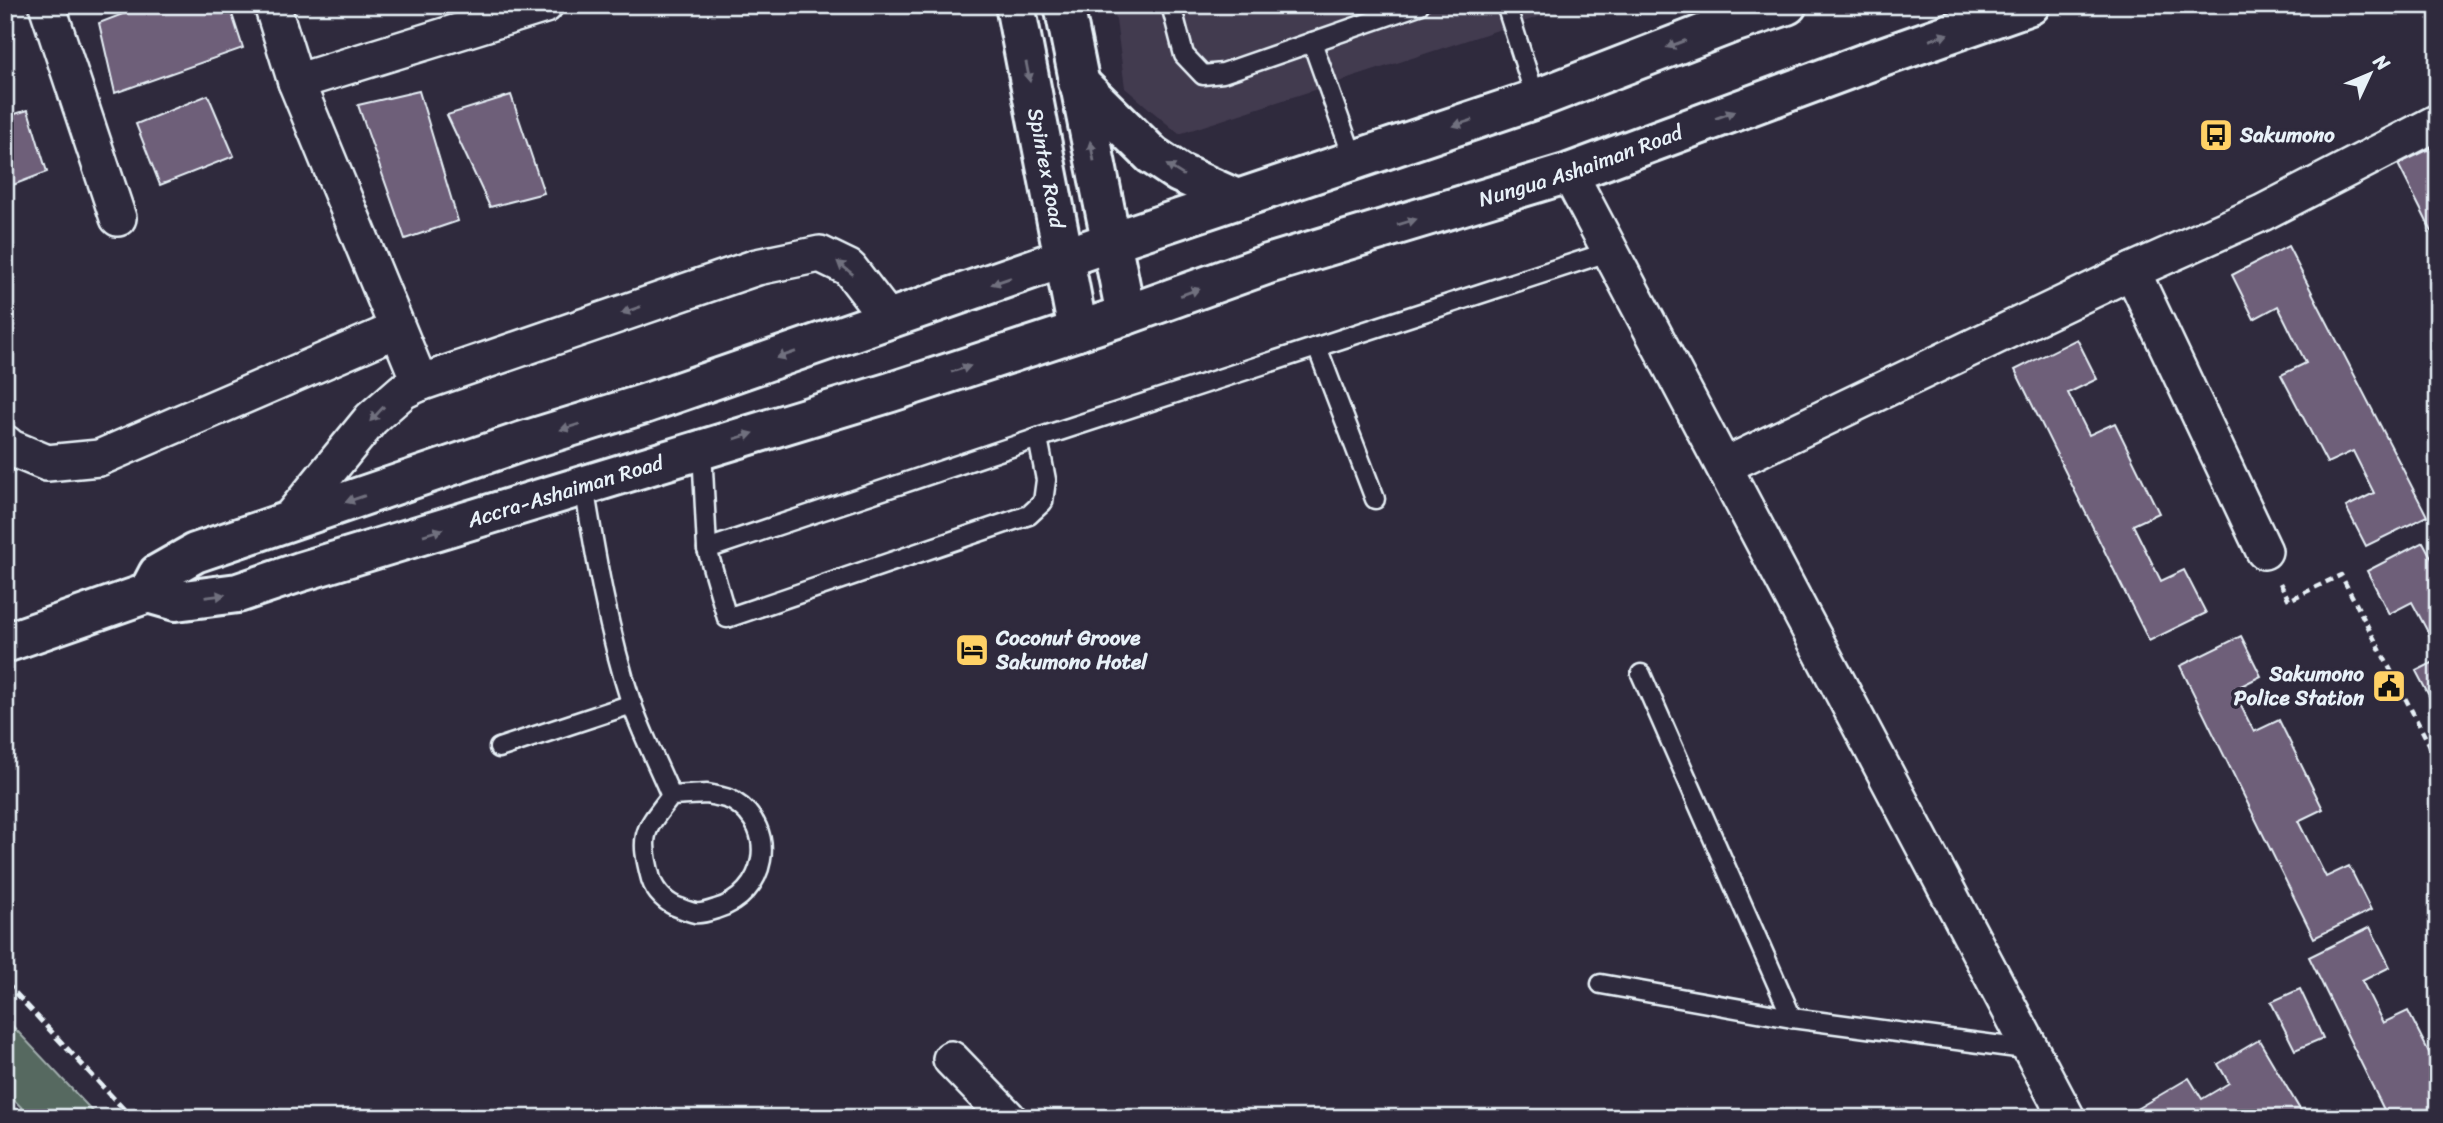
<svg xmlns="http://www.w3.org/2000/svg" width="2443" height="1123" font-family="Sriracha,sans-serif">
  <rect width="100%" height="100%" fill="#2f2a3d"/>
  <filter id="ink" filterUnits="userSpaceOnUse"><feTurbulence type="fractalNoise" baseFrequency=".0143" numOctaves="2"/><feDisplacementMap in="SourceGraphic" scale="14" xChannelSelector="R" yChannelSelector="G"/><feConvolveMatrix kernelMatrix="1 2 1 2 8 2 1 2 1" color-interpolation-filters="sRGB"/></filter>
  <g filter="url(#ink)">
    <polygon fill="#423a4f" points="1114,5 1575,5 1179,134 1125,88"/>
    <polygon fill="#576961" stroke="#a0adac" stroke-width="2" points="5,1018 99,1118 32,1118 5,1091"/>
    <g fill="#6e5e79" stroke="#e8f1f8" stroke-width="2">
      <polygon points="146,5 229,5 243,48 115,93 99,23"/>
      <polygon points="419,91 458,221 405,239 358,105"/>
      <polygon points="208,95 234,156 160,185 136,124"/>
      <polygon points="511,95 544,193 490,207 447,115"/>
      <polygon points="28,110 47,172 5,188 5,117"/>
      <polygon points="2438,145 2438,244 2398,164"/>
      <polygon points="2288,246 2427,516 2366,546 2346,507 2374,493 2353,451 2327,463 2281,375 2306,363 2278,306 2254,319 2232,275"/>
      <polygon points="2077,339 2097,379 2068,393 2089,435 2115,423 2159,513 2133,525 2161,581 2184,570 2206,613 2149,641 2015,370"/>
      <polygon points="2423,542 2438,570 2438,651 2412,602 2389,614 2367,571"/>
      <polygon points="2241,636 2261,676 2233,690 2254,732 2279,720 2323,809 2298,821 2326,877 2349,866 2371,910 2314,938 2180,666"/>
      <polygon points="2438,660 2438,713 2416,671"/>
      <polygon points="2370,927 2390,967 2362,981 2383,1023 2408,1011 2438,1070 2438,1107 2427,1112 2430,1118 2388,1118 2309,957"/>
      <polygon points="2300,989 2323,1038 2295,1050 2271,1002"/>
      <polygon points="2259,1040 2305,1118 2137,1118 2133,1111 2189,1078 2202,1099 2229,1083 2218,1064"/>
    </g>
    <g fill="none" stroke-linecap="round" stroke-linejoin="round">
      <g stroke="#e8f1f8" stroke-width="23">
        <g id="service">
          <polyline points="1171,5 1184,55 1203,75 1223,73 1419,5"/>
          <polyline points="1506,5 1536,99"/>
          <polyline points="1312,42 1354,160"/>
          <polyline points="1317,347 1375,499"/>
          <polyline points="702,449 707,549 727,618 1029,515 1043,502 1046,480 1038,438"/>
          <path d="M584,486c12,73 24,145 47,216 11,32 27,63 40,94"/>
          <polyline points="707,549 1038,438 1611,251"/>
          <polyline points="1641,674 1792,1018"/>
          <polyline points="499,748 632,704"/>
          <path d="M707,794c9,2 19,3 26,7 47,28 33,94 -17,108 -6,2 -14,5 -21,4 -5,-1 -10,-3 -15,-5 -13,-4 -25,-16 -29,-29 -12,-45 -7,-48 20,-83z"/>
          <polyline points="1601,984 1792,1018 2032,1050"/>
        </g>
      </g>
      <g stroke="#e8f1f8" stroke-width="40">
        <g id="minor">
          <polyline points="47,5 118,218"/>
          <polyline points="272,5 296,82 545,5"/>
          <polyline points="296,82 420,383"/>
          <polyline points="1569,173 2067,1118"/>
          <polyline points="2132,271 2264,551"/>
          <polyline points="5,443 11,448 47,463 99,458 396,330"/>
          <polyline points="1724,466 2132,271 2262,213 2438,122"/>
          <polyline points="287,522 371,419 403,391 420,383 757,267 820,254 849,268 889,320"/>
          <polyline points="951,1059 1008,1118"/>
        </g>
      </g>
      <g stroke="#e8f1f8" stroke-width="44">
        <g id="secondary">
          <path id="s1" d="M1015,5l63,326"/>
          <polyline points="1064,5 1126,315"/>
        </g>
      </g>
      <g stroke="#e8f1f8" stroke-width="44">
        <g id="primary">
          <polyline points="1078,82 1152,155 1179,173 1237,199"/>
          <polyline points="148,593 158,574 195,553 521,442 644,404 1110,242 1536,99 1727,25 1787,5"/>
          <path id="s2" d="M5,643l143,-50 28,8 62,-8 62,-21 591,-180 235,-77 142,-51 301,-91 302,-112 159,-56"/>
        </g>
      </g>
      <g stroke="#e8f1f8" stroke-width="4.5" stroke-dasharray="7 5" stroke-linecap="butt">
        <polyline points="2280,583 2289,600 2341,575 2438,761"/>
        <polyline points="2438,881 2438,882"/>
      </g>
      <use href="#service" stroke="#2f2a3d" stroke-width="18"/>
      <use href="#minor" stroke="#2f2a3d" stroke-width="35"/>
      <use href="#secondary" stroke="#2f2a3d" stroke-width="38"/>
      <use href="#primary" stroke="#2f2a3d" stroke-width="38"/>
      <polyline stroke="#e8f1f8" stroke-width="5" stroke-dasharray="10 5" stroke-linecap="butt" points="5,982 132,1118"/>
    </g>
    <defs><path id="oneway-solid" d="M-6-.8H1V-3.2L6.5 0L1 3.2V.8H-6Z" transform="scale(1.75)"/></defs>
    <g fill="#70707e">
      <use href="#oneway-solid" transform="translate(1939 37) rotate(-19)"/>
      <use href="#oneway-solid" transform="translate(1676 44) rotate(159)"/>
      <use href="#oneway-solid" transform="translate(1028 72) rotate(79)"/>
      <use href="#oneway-solid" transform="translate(1725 115) rotate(-20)"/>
      <use href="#oneway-solid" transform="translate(1463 123) rotate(162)"/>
      <use href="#oneway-solid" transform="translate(1092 151) rotate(-101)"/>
      <use href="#oneway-solid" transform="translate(1175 170) rotate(-148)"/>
      <use href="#oneway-solid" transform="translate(1407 222) rotate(-17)"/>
      <use href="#oneway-solid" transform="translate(845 268) rotate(-141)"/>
      <use href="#oneway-solid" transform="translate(1001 281) rotate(161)"/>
      <use href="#oneway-solid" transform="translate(1190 292) rotate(-20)"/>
      <use href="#oneway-solid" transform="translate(631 310) rotate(161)"/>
      <use href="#oneway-solid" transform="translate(786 355) rotate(161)"/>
      <use href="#oneway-solid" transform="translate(961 369) rotate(-18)"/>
      <use href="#oneway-solid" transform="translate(377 414) rotate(133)"/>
      <use href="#oneway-solid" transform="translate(570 427) rotate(163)"/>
      <use href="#oneway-solid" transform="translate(744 436) rotate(-17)"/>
      <use href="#oneway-solid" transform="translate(355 499) rotate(161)"/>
      <use href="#oneway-solid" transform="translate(433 532) rotate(-17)"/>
      <use href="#oneway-solid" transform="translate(215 596) rotate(-7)"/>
    </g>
  </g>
  <defs>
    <g id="bus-square" transform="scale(1.75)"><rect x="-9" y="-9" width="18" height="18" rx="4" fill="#ffd166" stroke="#2f2a3d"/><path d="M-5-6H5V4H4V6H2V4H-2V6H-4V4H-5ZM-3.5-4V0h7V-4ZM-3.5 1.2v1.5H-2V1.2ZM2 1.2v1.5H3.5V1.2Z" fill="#111"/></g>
    <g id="hotel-square" transform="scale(1.75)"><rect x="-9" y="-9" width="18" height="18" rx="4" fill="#ffd166" stroke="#2f2a3d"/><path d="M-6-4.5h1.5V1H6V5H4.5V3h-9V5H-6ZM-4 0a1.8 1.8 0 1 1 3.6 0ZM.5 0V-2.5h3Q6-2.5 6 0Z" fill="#111"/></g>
    <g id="civic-square" transform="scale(1.75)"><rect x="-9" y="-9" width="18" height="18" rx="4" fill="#ffd166" stroke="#2f2a3d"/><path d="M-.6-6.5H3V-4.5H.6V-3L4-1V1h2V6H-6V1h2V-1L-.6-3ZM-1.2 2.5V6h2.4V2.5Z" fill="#111"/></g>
  </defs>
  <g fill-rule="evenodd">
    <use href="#bus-square" x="2216" y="135"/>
    <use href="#hotel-square" x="972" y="650"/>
    <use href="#civic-square" x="2389" y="686"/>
  </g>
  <g text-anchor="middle" stroke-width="7" stroke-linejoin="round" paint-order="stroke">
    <g font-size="21" font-weight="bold" fill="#e8f1f8" stroke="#2f2a3d" text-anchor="start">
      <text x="2240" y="142">Sakumono</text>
      <text x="996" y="645">Coconut Groove<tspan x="996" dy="24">Sakumono Hotel</tspan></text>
      <text x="2364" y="681" text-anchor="end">Sakumono<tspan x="2364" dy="24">Police Station</tspan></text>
    </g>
    <g font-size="21" fill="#e8f1f8" stroke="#2f2a3d">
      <text dy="7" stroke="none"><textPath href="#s2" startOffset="1652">Nungua Ashaiman Road</textPath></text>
      <text dy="7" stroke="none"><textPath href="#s1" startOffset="166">Spintex Road</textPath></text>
      <text dy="7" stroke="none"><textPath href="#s2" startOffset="586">Accra-Ashaiman Road</textPath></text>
    </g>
  </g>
  <rect width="2443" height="1123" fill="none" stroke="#2f2a3d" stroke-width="28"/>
  <rect x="14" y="14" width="2415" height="1095" fill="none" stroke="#e8f1f8" stroke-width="2.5" filter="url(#ink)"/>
  <g transform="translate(2370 74) rotate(46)" stroke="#2f2a3d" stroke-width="5" paint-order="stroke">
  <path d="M0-5L12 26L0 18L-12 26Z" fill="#e8f1f8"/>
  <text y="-10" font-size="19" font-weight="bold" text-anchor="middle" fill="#e8f1f8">N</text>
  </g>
</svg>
